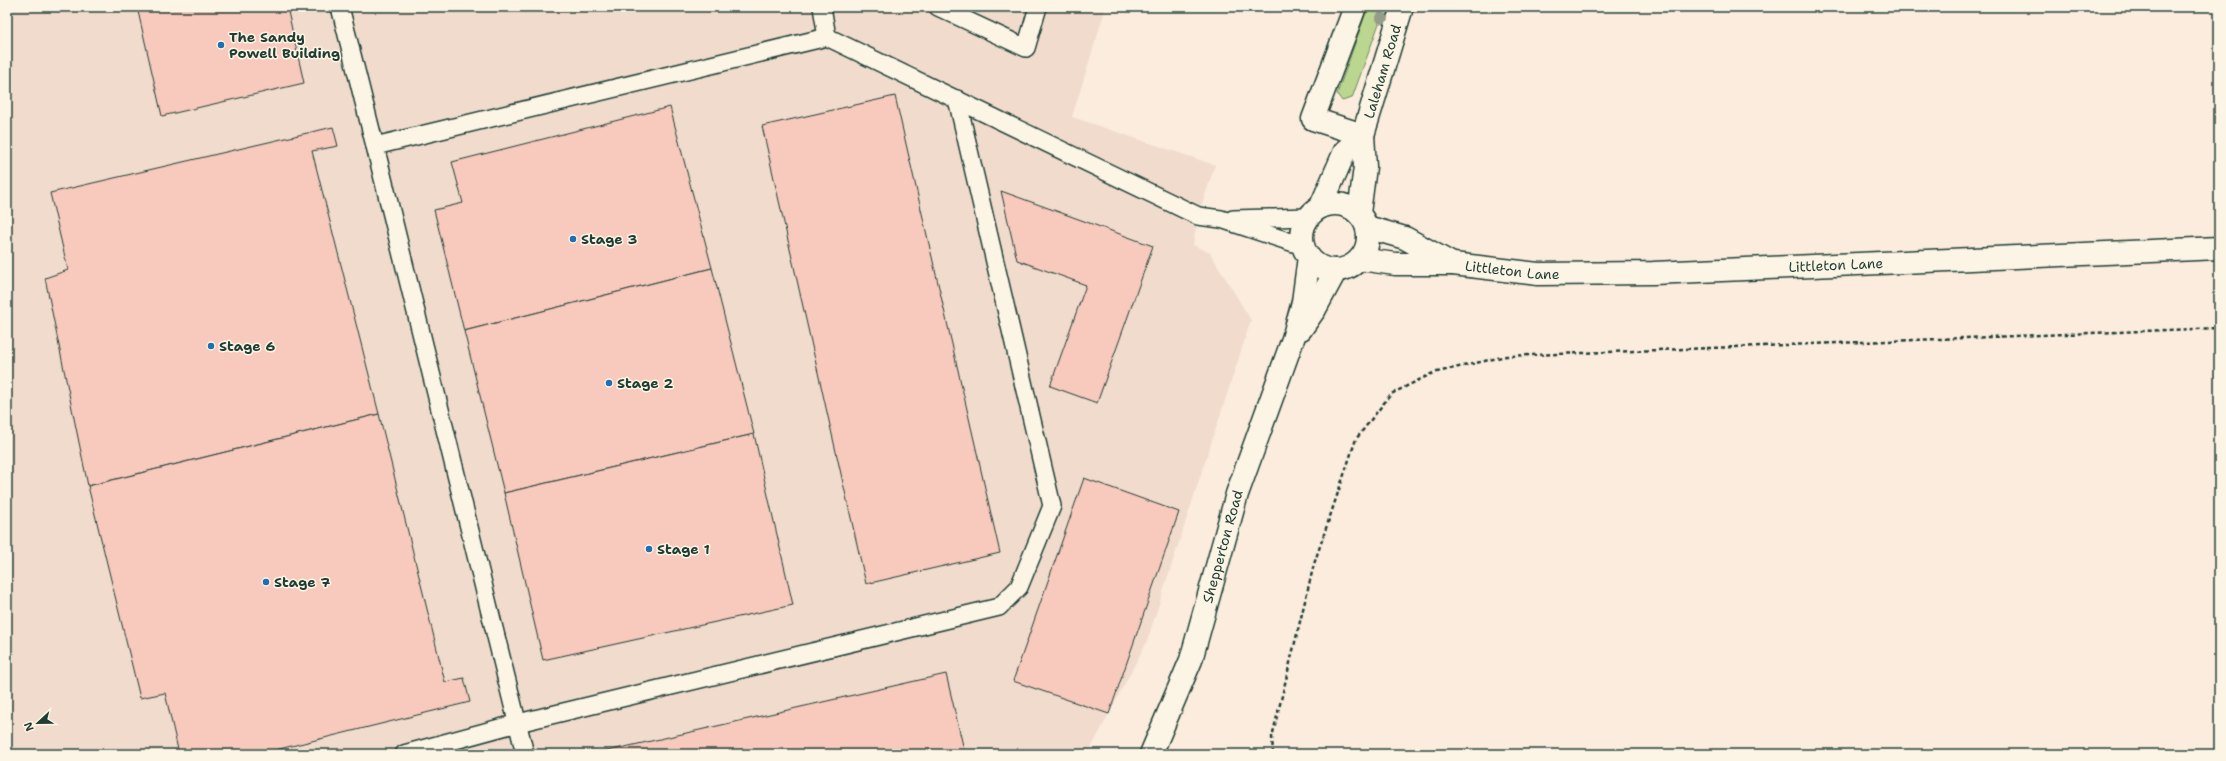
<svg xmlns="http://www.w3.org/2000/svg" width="2226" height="761" font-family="'Shantell Sans',sans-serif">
  <rect width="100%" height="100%" fill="#fbecdd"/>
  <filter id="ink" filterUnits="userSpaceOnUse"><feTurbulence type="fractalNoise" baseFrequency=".025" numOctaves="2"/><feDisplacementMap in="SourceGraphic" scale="8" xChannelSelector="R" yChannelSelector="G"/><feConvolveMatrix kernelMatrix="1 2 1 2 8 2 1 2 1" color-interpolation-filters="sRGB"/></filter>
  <g filter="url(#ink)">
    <polygon fill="#f1dbcd" points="7,7 1106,7 1072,117 1215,165 1198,216 1193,245 1210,253 1251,320 1147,641 1088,754 7,754"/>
    <polygon fill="#bbd68e" stroke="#6d8a61" points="1368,7 1385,7 1352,98 1342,101 1337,94"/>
    <g fill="#f8c9bd" stroke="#1f3d34">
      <polygon points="137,7 287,7 304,83 162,116"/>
      <polygon points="895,96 1000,553 866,584 762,126"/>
      <polygon points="670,107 712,268 464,331 434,210 463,203 452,162"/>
      <polygon points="333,127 338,146 312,151 379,414 88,486 45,278 68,270 50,193"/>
      <polygon points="1001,191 1153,246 1097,403 1050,386 1086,285 1017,260"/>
      <polygon points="712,268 754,434 504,493 464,331"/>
      <polygon points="379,414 445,682 464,678 470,702 259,754 179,754 165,693 140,698 88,486"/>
      <polygon points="754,434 793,605 543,660 504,493"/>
      <polygon points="1084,478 1179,512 1109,714 1013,681"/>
      <polygon points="946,674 965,754 594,754"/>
    </g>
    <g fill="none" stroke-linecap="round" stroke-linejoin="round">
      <g stroke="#1f3d34" stroke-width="20">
        <g id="lane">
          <polyline points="340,7 375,146"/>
          <polyline points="822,7 827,37"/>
          <polyline points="938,7 1026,48 1038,7"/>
          <polyline points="1233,219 1308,217"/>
          <polyline points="404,754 518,723 999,607 1019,587 1052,506 957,99"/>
          <polyline points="525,754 375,146 827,37 1198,216 1221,219 1303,246"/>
        </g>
      </g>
      <g stroke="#1f3d34" stroke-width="25">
        <polyline id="street" points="1355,7 1313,119 1363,135"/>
      </g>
      <g stroke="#1f3d34" stroke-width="25">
        <g id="secondary">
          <circle cx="1335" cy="237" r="33"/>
          <polyline points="1321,206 1345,151 1363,135"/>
          <path id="s1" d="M1359,213l6,-46 -2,-32 39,-128"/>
          <polyline points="1367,227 1405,238 1452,264"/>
          <path id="s2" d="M1360,259l35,5h58l85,10 115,-1 566,-25"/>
          <polyline points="1301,329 1315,309 1336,270"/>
          <path id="s3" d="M1151,754l40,-94 46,-166 56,-155 10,-37 6,-45"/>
        </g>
      </g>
      <polyline stroke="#1f3d34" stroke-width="2.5" stroke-dasharray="4 3" stroke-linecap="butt" points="1273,754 1272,737 1314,564 1356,439 1391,394 1433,373 1506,356 2219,328"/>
      <use href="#lane" stroke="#fcf5e5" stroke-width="17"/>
      <use href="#street" stroke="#fcf5e5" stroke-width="22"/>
      <use href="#secondary" stroke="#fcf5e5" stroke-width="22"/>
    </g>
    <circle fill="#939d8a" cx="1382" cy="18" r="6"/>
  </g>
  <g fill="#1f6fb2" stroke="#fcf5e5" stroke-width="1.5">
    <circle cx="221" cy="45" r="4"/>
    <circle cx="573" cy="239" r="4"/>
    <circle cx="211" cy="346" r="4"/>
    <circle cx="609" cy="383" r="4"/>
    <circle cx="649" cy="549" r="4"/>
    <circle cx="266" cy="582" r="4"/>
  </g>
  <g text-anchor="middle" stroke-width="3" stroke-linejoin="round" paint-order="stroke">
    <g font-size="14" font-weight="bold" fill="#1f3d34" stroke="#fcf5e5" text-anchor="start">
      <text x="229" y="42">The Sandy<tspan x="229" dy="16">Powell Building</tspan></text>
      <text x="581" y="244">Stage 3</text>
      <text x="219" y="351">Stage 6</text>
      <text x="617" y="388">Stage 2</text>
      <text x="657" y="554">Stage 1</text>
      <text x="274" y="587">Stage 7</text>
    </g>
    <g font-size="14" fill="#1f3d34" stroke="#fcf5e5">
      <text dy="5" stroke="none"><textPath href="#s1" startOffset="145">Laleham Road</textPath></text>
      <text dy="5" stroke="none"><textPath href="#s2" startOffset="477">Littleton Lane</textPath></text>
      <text dy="5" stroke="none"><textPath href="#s2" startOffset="153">Littleton Lane</textPath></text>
      <text dy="5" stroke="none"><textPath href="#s3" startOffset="220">Shepperton Road</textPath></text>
    </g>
  </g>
  <rect width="2226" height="761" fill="none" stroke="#fcf5e5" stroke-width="24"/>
  <rect x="12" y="12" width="2202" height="737" fill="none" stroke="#1f3d34" stroke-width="1.5" filter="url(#ink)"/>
  <g transform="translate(38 723) rotate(248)" stroke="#fcf5e5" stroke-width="3" paint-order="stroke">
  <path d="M0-3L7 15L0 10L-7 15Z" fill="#1f3d34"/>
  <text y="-6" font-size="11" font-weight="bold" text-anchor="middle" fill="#1f3d34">N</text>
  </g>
</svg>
